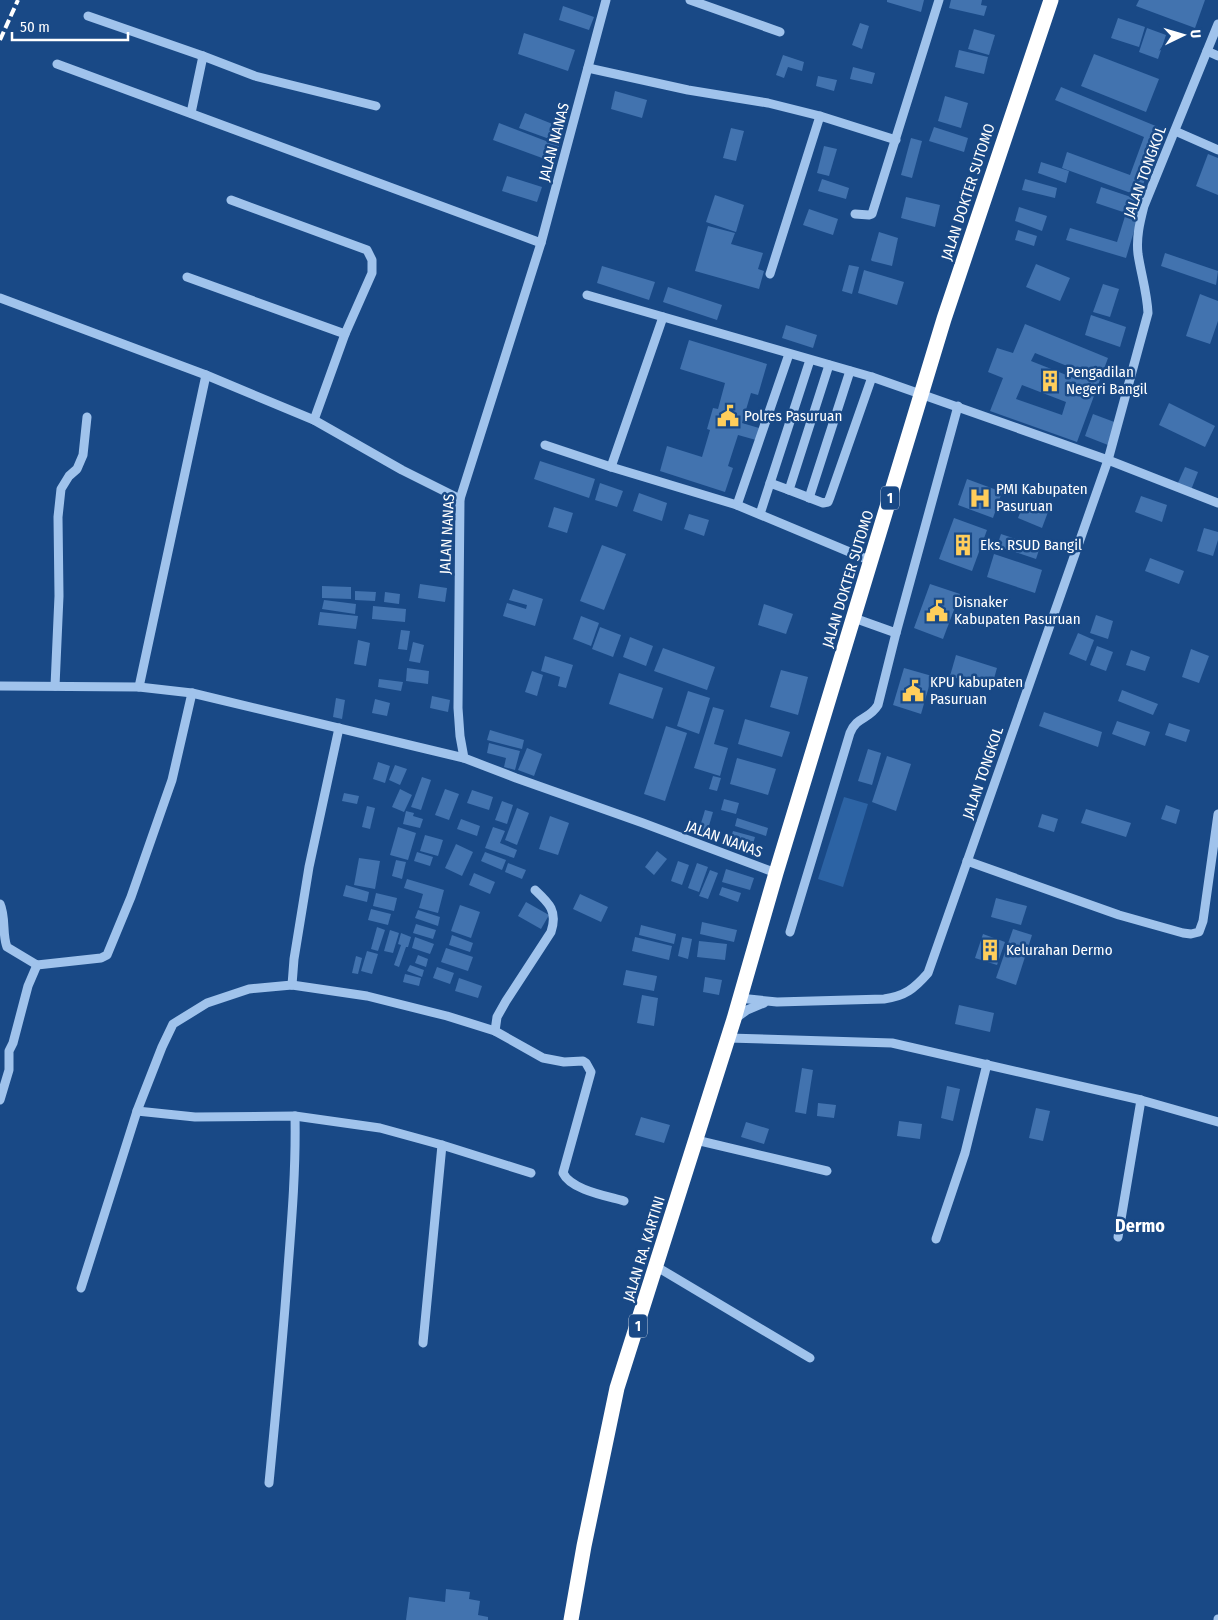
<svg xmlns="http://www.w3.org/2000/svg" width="1218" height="1620" font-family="'Fira Sans Condensed',sans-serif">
  <rect width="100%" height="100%" fill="#194986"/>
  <polygon fill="#2c63a4" points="844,797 868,804 843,887 818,879"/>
  <g fill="#4273af" fill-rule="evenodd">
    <polygon points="887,0 924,0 921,12 887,2"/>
    <polygon points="951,0 982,0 981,5 987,6 984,16 949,8"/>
    <polygon points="1139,0 1205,0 1195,28 1136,6"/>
    <polygon points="563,6 594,17 589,30 559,20"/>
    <polygon points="1118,18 1145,27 1139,47 1111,38"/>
    <polygon points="860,23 869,26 862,49 852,45"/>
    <polygon points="1147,28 1166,35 1158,59 1139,52"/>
    <polygon points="974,29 995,35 989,55 968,49"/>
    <polygon points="524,33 575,50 568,71 518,54"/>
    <polygon points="959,50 988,57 984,74 955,67"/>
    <polygon points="1094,54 1159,79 1146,112 1081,86"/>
    <polygon points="783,55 804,62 802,71 788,67 784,78 776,75"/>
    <polygon points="853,67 875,73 872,84 850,79"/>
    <polygon points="818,76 837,80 834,91 816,86"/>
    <polygon points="1061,87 1163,129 1139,196 1062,168 1067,152 1130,175 1144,137 1055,100"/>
    <polygon points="615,91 647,100 642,118 611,109"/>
    <polygon points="945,96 968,103 961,128 938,121"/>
    <polygon points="525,113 560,127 555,141 519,128"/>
    <polygon points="499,123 559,146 553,162 493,140"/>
    <polygon points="934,127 968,138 964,152 929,141"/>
    <polygon points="731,128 744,131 736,161 723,158"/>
    <polygon points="911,138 922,141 912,178 901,175"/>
    <polygon points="824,146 837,149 829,176 817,173"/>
    <polygon points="1208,154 1218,158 1218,195 1196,186"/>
    <polygon points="1041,162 1069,171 1066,183 1038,173"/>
    <polygon points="507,176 542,187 537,202 502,191"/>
    <polygon points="822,179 849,188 846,199 818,191"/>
    <polygon points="1025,179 1057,188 1055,198 1022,190"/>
    <polygon points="1101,187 1143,201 1126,258 1066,240 1070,228 1117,242 1126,213 1096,203"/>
    <polygon points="715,195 744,205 736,232 706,222"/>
    <polygon points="906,197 940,205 935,227 901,218"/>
    <polygon points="1019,207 1047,216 1042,231 1015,221"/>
    <polygon points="809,209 838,219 833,235 803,225"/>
    <polygon points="708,226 735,233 731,244 763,253 758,269 764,271 759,289 695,271"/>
    <polygon points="1018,230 1037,236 1034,246 1015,240"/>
    <polygon points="879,232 898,238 892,266 872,261 871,260"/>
    <polygon points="1165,253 1218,271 1216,285 1161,266"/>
    <polygon points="1036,264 1070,278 1060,301 1026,287"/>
    <polygon points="849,265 859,267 852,294 842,291"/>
    <polygon points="602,266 655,282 649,300 597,283"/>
    <polygon points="864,270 904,282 897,305 858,293"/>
    <polygon points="1103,284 1119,289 1110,317 1093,312"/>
    <polygon points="668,287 722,305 717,320 663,302"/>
    <polygon points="1200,294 1218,301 1218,321 1210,344 1186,336"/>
    <polygon points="1091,315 1126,327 1120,347 1085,335"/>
    <path d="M1025,324l83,34 -31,84 -87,-31 13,-33 -15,-6 9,-24 16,5zM1035,353l42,17 -3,8 -43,-17zM1022,385l44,17 -4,13 -46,-16z"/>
    <polygon points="786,325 817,335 813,348 782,338"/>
    <polygon points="689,340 767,364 758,395 751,393 742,423 759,428 756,440 738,435 728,466 733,468 725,492 660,471 667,446 702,457 710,430 707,429 713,408 718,409 725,383 680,369"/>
    <polygon points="1169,403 1215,426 1205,447 1159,425"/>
    <polygon points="1093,414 1117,423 1108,445 1085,436"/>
    <polygon points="540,461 595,479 589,498 534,479"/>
    <polygon points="1185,467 1198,472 1191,490 1177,485"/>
    <polygon points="967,479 1002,492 993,518 958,505"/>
    <polygon points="600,483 623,491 617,507 595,500"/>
    <polygon points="639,493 667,503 662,521 633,511"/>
    <polygon points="1141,496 1167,505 1162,522 1135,512"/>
    <polygon points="1024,503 1048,512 1042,528 1018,518"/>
    <polygon points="554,507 573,513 567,533 548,527"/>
    <polygon points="689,514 709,520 704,536 684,529"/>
    <polygon points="954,518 987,530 972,571 939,559"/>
    <polygon points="1204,528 1218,532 1218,540 1213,556 1197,551"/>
    <polygon points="1001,534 1040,547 1036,559 997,546"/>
    <polygon points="602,545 626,554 604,610 580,601"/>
    <polygon points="994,554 1042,570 1035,593 987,577"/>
    <polygon points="1150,558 1184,571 1179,584 1145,571"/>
    <polygon points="420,584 447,588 445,602 418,598"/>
    <polygon points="930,584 960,594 943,639 914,628"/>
    <polygon points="322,586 351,587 351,599 322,598"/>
    <polygon points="513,589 543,599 535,626 503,616 507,603 526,609 527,605 509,600"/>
    <polygon points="355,591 376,592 375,601 355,600"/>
    <polygon points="385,592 400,594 399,604 384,602"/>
    <polygon points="324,600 356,604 355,614 322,609"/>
    <polygon points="764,604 793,614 786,634 758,625"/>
    <polygon points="373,606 406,609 405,622 372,619"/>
    <polygon points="320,612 358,616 356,629 318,625"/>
    <polygon points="1096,615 1113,621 1108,639 1090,633"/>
    <polygon points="581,616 599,623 591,646 573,639"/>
    <polygon points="600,627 621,635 613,657 592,649"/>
    <polygon points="401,630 410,631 407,650 398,649"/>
    <polygon points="1078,633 1094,640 1086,661 1069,654"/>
    <polygon points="630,637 653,646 646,666 623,657"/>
    <polygon points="358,640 370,643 366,666 354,664"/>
    <polygon points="413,642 424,645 420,663 409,661"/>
    <polygon points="1097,646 1113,652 1106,671 1090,665"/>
    <polygon points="663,648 715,667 707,690 654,671"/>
    <polygon points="1191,649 1209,656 1199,683 1182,677"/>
    <polygon points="1131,650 1150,657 1145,671 1126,665"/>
    <polygon points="956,655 997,668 991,689 950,676"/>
    <polygon points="545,656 573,665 566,688 558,686 560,677 541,671"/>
    <polygon points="407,668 429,671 428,684 406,681"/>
    <polygon points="904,668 932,676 921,714 893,705"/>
    <polygon points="781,670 808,677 798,715 770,707"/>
    <polygon points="532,671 543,675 537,696 525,692"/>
    <polygon points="619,673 663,688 653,719 609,704"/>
    <polygon points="379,679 403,682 401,691 378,687"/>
    <polygon points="1122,690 1158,704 1153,715 1118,701"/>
    <polygon points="688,691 710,698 699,734 677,726"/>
    <polygon points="432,696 450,700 448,712 430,708"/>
    <polygon points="336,698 345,700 342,719 333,717"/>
    <polygon points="375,699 390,703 387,716 372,713"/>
    <polygon points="713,707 724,710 714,744 728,748 720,776 694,768"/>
    <polygon points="1044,712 1102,732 1098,747 1039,726"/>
    <polygon points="745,719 790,732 782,757 738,744"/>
    <polygon points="1117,721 1150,732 1145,746 1112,734"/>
    <polygon points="1169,723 1190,730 1186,742 1165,735"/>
    <polygon points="666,726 687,733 665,801 644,794"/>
    <polygon points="490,730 524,740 522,749 487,740"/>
    <polygon points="489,743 520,751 515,770 504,767 506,758 487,753"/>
    <polygon points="527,748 542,754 534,776 518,770"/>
    <polygon points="868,749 881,753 872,785 858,781"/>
    <polygon points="887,756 911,764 896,811 872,802"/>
    <polygon points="737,758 776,769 768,795 730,784"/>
    <polygon points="378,762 390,766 385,783 373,779"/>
    <polygon points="395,765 407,769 400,785 389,780"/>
    <polygon points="713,776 721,778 717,791 709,789"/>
    <polygon points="422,777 431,780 421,810 411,807"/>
    <polygon points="400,789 412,795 404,812 392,807"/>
    <polygon points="445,789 459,794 449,820 435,815"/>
    <polygon points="472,790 493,797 489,810 467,803"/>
    <polygon points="344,793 359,796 357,804 342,801"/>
    <polygon points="724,799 739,803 736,814 721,810"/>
    <polygon points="502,801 513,805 507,824 495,820"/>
    <polygon points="1166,805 1180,810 1176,824 1161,819"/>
    <polygon points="367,806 375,808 370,829 362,827"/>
    <polygon points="517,808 529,813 517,845 505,840"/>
    <polygon points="1086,809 1131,823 1126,837 1081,823"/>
    <polygon points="705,810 713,812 706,836 698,833"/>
    <polygon points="406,811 414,813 413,816 423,819 420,828 403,824"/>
    <polygon points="1042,814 1058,819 1054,832 1038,827"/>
    <polygon points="550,816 569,823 558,855 539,849"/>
    <polygon points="737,818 768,828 766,836 735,826"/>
    <polygon points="461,819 480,826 477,836 457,829"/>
    <polygon points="398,827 416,833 408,860 390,855"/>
    <polygon points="493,827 505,831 500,843 517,850 514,858 485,848"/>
    <polygon points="733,831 755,837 753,844 731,838"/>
    <polygon points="425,835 443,840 438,856 420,851"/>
    <polygon points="456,844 473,852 462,876 445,868"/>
    <polygon points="657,851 667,859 654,875 645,867"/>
    <polygon points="417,852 433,857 430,866 414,861"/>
    <polygon points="485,852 506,860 502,870 481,861"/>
    <polygon points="359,858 380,861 375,889 354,885"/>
    <polygon points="396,860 406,862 402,879 392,876"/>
    <polygon points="678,861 689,865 682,885 671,881"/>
    <polygon points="508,863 526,870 522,879 505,872"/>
    <polygon points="697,863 708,867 699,892 688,888"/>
    <polygon points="726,869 754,878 750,890 722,882"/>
    <polygon points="710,870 718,873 708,899 699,896"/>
    <polygon points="474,873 495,882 490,894 469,885"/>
    <polygon points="407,879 444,890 438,913 419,908 423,894 404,888"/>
    <polygon points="346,885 369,892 367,902 343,896"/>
    <polygon points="722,887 741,893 738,902 719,895"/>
    <polygon points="376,893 397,898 394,911 373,906"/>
    <polygon points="580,894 608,907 601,922 573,909"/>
    <polygon points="996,898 1027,906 1021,925 991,917"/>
    <polygon points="526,902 549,915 541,929 518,916"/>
    <polygon points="460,905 480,912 471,938 451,931"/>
    <polygon points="371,909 391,914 388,925 368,920"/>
    <polygon points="418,910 440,917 438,926 415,918"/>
    <polygon points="702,922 737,930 734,942 700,934"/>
    <polygon points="416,924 436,930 433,939 413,933"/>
    <polygon points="641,925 676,934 674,944 639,935"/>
    <polygon points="377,927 385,930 378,951 371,949"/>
    <polygon points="1013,929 1032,935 1016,985 996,978"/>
    <polygon points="390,930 399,933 393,953 384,951"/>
    <polygon points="401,933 411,937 408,947 406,947 399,967 394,965 401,945 398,944"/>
    <polygon points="983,934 1005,942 997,965 975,958"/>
    <polygon points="452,935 473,943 470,952 449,945"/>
    <polygon points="415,937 434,944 430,954 412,948"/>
    <polygon points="635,937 672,946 669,960 632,951"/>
    <polygon points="682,937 692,939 688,959 678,956"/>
    <polygon points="699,941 727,944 725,960 697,957"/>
    <polygon points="446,948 473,957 468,971 441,962"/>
    <polygon points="367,951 378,954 372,974 361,971"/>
    <polygon points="418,955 428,959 426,967 415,963"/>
    <polygon points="356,956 362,958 358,974 352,973"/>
    <polygon points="410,965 424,970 422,977 407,971"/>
    <polygon points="437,967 454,973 450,984 433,978"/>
    <polygon points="626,970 657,976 654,991 623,985"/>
    <polygon points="405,974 421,978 419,986 403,982"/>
    <polygon points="705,977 722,980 719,995 703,992"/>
    <polygon points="459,978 482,986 478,998 455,991"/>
    <polygon points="642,995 658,998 654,1026 637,1023"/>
    <polygon points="959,1005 994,1013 990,1032 955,1024"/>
    <polygon points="802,1068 813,1070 806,1114 795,1112"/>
    <polygon points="947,1086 960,1089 953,1121 941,1118"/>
    <polygon points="818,1103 836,1105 834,1118 817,1116"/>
    <polygon points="1036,1108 1050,1111 1043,1141 1029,1138"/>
    <polygon points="641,1117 670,1125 664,1143 635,1135"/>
    <polygon points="899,1121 922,1124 920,1139 897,1136"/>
    <polygon points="746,1122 769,1129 764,1144 741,1137"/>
    <polygon points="446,1589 470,1592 469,1599 480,1601 478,1615 488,1617 488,1620 406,1620 409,1597 445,1602"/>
  </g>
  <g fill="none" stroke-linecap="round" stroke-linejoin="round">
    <g stroke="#a0c3ec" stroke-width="9">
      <polyline points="606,0 541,243 460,499 458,708 460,736 464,758 516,778 643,823 776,873"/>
      <polyline points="690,0 780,32"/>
      <polyline points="88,16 203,56"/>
      <polyline points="1207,51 1218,56"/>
      <polyline points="57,64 541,243"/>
      <polyline points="588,68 688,90 768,103 820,116 896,140"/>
      <polyline points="191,113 203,56 255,76 376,106"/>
      <polyline points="1175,131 1218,150"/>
      <polyline points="231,200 367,250 372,260 372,273 345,334 314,420"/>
      <polyline points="855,214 869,215 872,214 939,0"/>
      <polyline points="770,274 820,116"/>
      <polyline points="187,277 345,334"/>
      <polyline points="587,295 872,377 1108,460 1218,503"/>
      <polyline points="0,298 206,375 314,420 402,470 460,499"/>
      <polyline points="829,365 789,490 823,503 828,502 830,497 872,377"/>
      <polyline points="545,445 611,467 737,505 871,561"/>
      <polyline points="611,467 663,317"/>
      <polyline points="770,483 789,490"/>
      <polyline points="809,498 850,371"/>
      <polyline points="737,505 789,354"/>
      <polyline points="760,514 810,360"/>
      <polyline points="854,618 896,633 958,406"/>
      <polyline points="0,686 139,687 192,693 464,758"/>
      <polyline points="55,686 59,596 58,517 61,489 69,476 77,469 83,455 87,417"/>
      <polyline points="139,687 206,375"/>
      <polyline points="967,861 1119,915 1183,933 1191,934 1199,932 1203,921 1218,814"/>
      <path d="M0,904c6,13 2,31 7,43l30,18 64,-7 6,-3 24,-58 41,-117 20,-87"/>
      <path d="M790,932l60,-199c7,-17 19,-13 28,-28l18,-72"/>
      <polyline points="292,985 294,959 309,867 339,728"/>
      <path d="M739,998l38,4 107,-3c21,-3 30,-10 44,-26l180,-513 40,-147c-1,-21 -7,-39 -10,-59 -2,-17 2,-32 6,-48l74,-182"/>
      <polyline points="736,1018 747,1010 764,1003"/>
      <path d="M495,1031l2,-14 9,-16 45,-69c7,-21 -2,-29 -16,-42"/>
      <polyline points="728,1038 892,1043 1141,1100 1218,1122"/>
      <polyline points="0,1100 9,1070 9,1051 13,1043 28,986 37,965"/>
      <polyline points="137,1111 195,1117 295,1116 380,1128 442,1145 531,1173"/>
      <polyline points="696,1140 827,1171"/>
      <polyline points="1118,1237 1141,1100"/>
      <polyline points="936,1239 965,1153 987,1064"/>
      <polyline points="657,1267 810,1358"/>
      <path d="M81,1288l56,-177 25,-64 11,-23 34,-21 42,-14 43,-4 75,11 80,20 48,15 48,27 21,4 19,-1 3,2 5,9 -28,101c8,17 44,23 61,28"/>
      <polyline points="423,1343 442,1145"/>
      <path d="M269,1483c7,-72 14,-144 19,-215 4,-51 8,-101 7,-152"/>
      <polyline points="1218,1620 1218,1619"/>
    </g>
    <polyline stroke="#fff" stroke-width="15" points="571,1620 584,1546 617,1388 734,1019 776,873 944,319 1051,0"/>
    <polyline stroke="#fff" stroke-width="4" stroke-dasharray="9 4" stroke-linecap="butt" points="0,40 18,0"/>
  </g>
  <defs>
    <g id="building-bare" transform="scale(1.725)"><path d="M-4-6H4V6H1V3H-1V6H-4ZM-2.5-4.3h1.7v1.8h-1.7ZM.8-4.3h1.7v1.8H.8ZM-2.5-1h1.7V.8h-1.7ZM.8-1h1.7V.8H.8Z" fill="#ffce5b" stroke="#194986" stroke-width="2.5" paint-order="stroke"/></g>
    <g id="civic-bare" transform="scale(1.725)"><path d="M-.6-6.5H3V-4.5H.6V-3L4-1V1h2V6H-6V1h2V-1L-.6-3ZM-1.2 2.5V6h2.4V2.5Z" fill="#ffce5b" stroke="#194986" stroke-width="2.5" paint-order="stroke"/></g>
    <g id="hospital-bare" transform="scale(1.725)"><path d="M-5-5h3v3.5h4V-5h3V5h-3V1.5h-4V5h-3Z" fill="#ffce5b" stroke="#194986" stroke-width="2.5" paint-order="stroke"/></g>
  </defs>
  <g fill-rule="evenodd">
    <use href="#building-bare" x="1050" y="381"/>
    <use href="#civic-bare" x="728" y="416"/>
    <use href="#hospital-bare" x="980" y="498"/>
    <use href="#building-bare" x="963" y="545"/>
    <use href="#civic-bare" x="937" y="611"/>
    <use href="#civic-bare" x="913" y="691"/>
    <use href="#building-bare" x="990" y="950"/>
  </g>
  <g text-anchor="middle" stroke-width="5" stroke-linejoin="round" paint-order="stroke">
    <g fill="#194986" stroke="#bac8db" stroke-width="1">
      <rect x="881" y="486.5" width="18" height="23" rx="4"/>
      <rect x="629" y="1314.5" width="18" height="23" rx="4"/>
    </g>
    <g font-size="14" font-weight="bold" fill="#fff">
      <text x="890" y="503">1</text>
      <text x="638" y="1331">1</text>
    </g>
    <g font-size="15" fill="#fff" stroke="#194986">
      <text transform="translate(554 142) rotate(-75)" y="5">JALAN NANAS</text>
      <text transform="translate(1145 172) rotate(-70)" y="5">JALAN TONGKOL</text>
      <text transform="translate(968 192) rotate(-72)" y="5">JALAN DOKTER SUTOMO</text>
      <text transform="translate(447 534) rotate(-87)" y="5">JALAN NANAS</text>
      <text transform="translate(848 579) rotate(-73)" y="5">JALAN DOKTER SUTOMO</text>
      <text transform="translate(983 773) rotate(-71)" y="5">JALAN TONGKOL</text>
      <text transform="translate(724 839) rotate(20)" y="5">JALAN NANAS</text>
      <text transform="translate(644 1249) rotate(-73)" y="5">JALAN RA. KARTINI</text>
    </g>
    <g font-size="15" fill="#fff" stroke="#194986" text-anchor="start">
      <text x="1066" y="377">Pengadilan<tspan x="1066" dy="17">Negeri Bangil</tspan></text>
      <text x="744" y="421">Polres Pasuruan</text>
      <text x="996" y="494">PMI Kabupaten<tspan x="996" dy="17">Pasuruan</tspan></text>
      <text x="980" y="550">Eks. RSUD Bangil</text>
      <text x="954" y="607">Disnaker<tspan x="954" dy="17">Kabupaten Pasuruan</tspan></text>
      <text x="930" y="687">KPU kabupaten<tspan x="930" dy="17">Pasuruan</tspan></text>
      <text x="1006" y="955">Kelurahan Dermo</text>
    </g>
    <g font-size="18" font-weight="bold" fill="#fff" stroke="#194986">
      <text x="1140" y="1232">Dermo</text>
    </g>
  </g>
  <g transform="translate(1183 35) rotate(85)" stroke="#194986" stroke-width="4" paint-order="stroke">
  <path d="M0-4L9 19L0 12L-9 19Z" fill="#ffffff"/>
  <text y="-8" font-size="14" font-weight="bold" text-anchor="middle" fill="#ffffff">U</text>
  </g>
  <path d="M12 32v8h116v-8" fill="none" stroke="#ffffff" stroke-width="2.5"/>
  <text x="20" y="32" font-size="15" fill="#ffffff" stroke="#194986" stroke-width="4" paint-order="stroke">50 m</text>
</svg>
